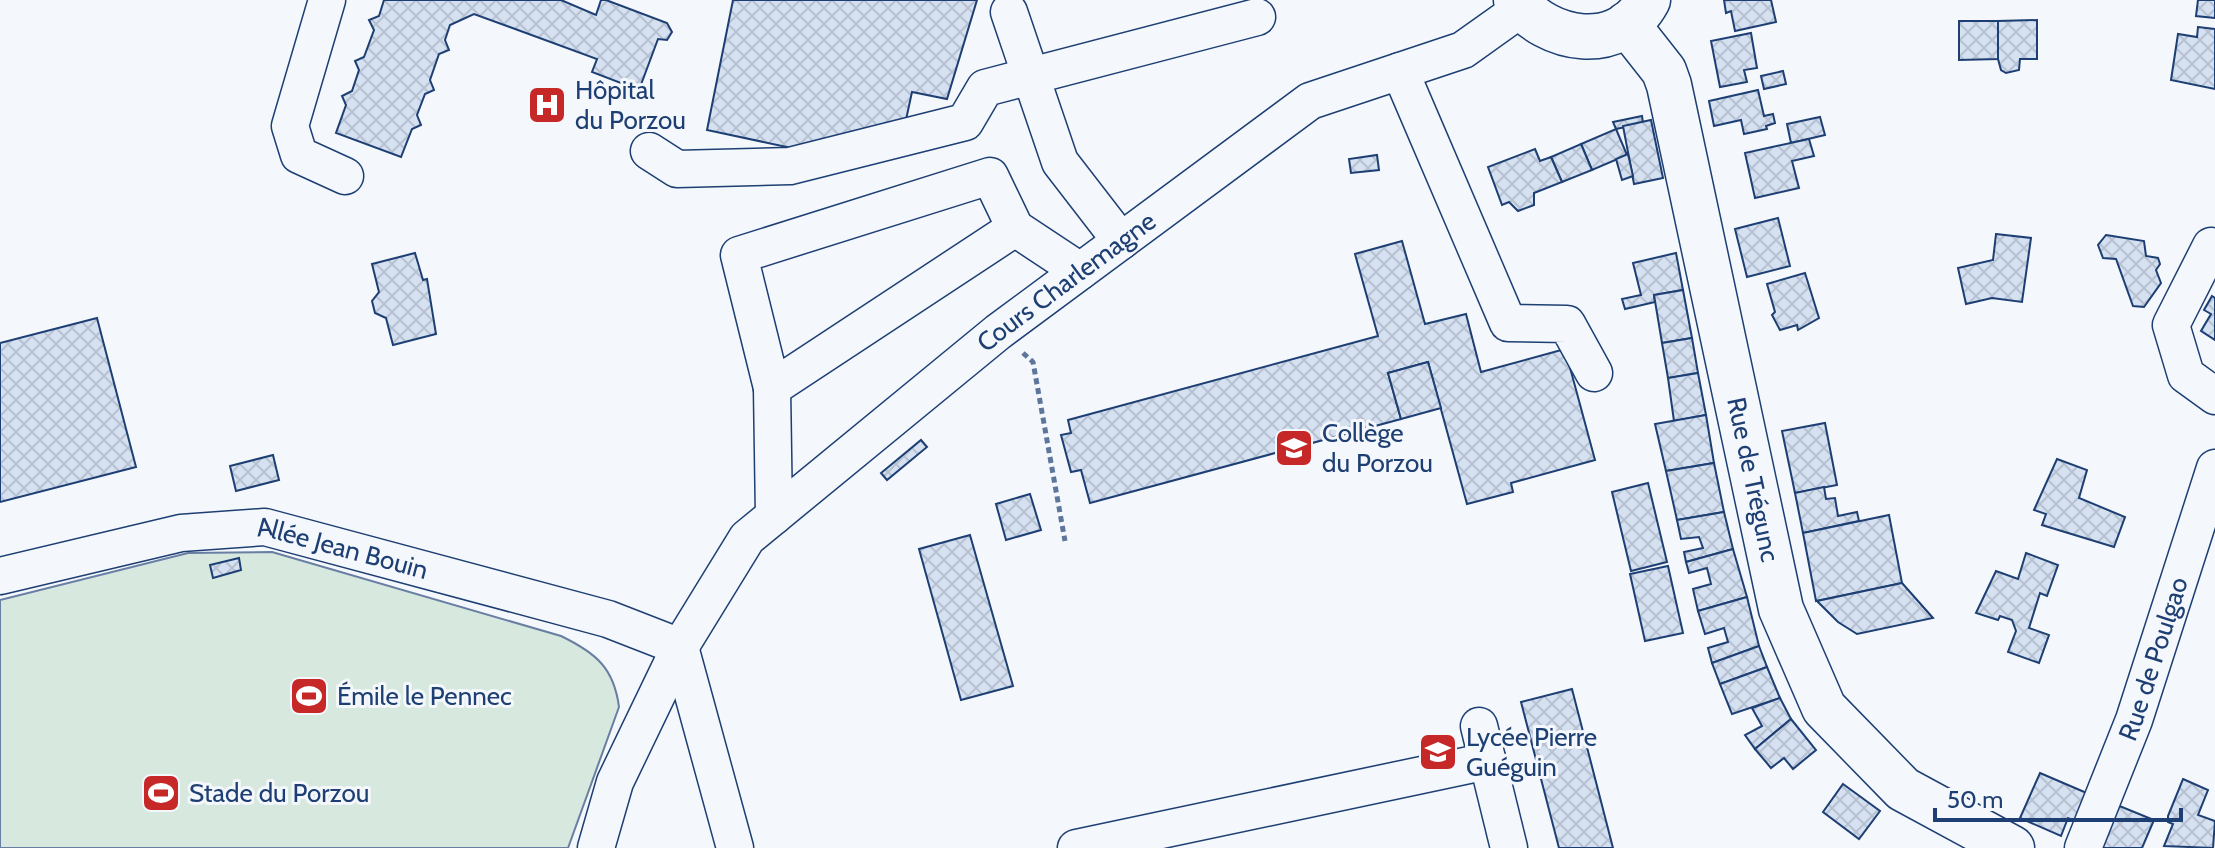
<svg xmlns="http://www.w3.org/2000/svg" width="2215" height="848" font-family="Cabin,sans-serif">
  <defs>
    <pattern id="building-cross-hatch" width="8" height="8" patternUnits="userSpaceOnUse" patternTransform="scale(2)"><rect width="8" height="8" fill="#d5e0f0"/><path d="M0 0l8 8M0 8l8-8" fill="none" stroke="#b6c1d1"/></pattern>
  </defs>
  <rect width="100%" height="100%" fill="#f4f7fb"/>
  <path fill="#d7e8df" stroke="#687fa3" stroke-width="2" d="M272,552l289,84c35,17 53,32 58,71l-51,141h-568v-248l188,-47z"/>
  <g fill="url(#building-cross-hatch)" stroke="#1d3f73" stroke-width="2">
    <polygon points="384,0 561,0 596,15 601,0 606,0 667,23 672,32 667,40 658,39 639,90 592,72 597,59 474,14 450,25 445,40 449,50 439,54 430,80 434,90 425,94 417,115 421,125 412,129 401,157 336,133 346,105 342,96 352,91 359,70 355,61 364,57 374,30 369,20 379,16"/>
    <polygon points="733,0 977,0 947,99 912,92 904,129 815,153 707,130"/>
    <polygon points="1724,0 1771,0 1776,22 1735,31 1731,11 1726,13"/>
    <polygon points="2198,0 2215,0 2215,18 2196,16"/>
    <polygon points="2037,20 2037,59 2020,59 2019,70 2006,73 2001,70 1998,59 1998,21"/>
    <polygon points="1959,21 1998,21 1998,59 1959,60"/>
    <polygon points="2198,27 2215,29 2215,89 2171,80 2178,34 2197,37"/>
    <polygon points="1751,33 1757,68 1744,70 1747,82 1720,87 1711,41"/>
    <polygon points="1783,71 1786,84 1764,89 1761,76"/>
    <polygon points="1758,90 1764,116 1773,114 1775,123 1766,126 1767,129 1744,134 1741,120 1714,126 1709,101"/>
    <polygon points="1642,116 1643,123 1616,129 1613,122"/>
    <polygon points="1820,117 1825,135 1791,143 1787,124"/>
    <polygon points="1651,120 1663,178 1634,184 1623,126"/>
    <polygon points="1616,129 1627,155 1592,170 1581,144"/>
    <polygon points="1809,139 1814,156 1792,161 1799,188 1755,198 1745,153"/>
    <polygon points="1581,144 1592,170 1562,182 1551,157"/>
    <polygon points="1535,149 1540,161 1551,157 1562,182 1534,193 1534,205 1518,211 1509,202 1502,205 1488,167"/>
    <polygon points="1628,154 1633,176 1622,180 1616,159"/>
    <polygon points="1377,155 1379,170 1351,173 1349,159"/>
    <polygon points="1778,218 1790,266 1747,277 1735,229"/>
    <polygon points="1996,234 2031,238 2022,302 1992,298 1966,304 1958,268 1993,260"/>
    <polygon points="2106,235 2144,241 2146,256 2158,258 2160,264 2156,270 2161,283 2144,307 2133,306 2116,259 2103,258 2098,245"/>
    <polygon points="1402,241 1425,324 1466,314 1481,372 1565,349 1595,460 1511,483 1513,492 1467,504 1428,362 1388,373 1401,419 1090,503 1081,470 1071,472 1061,435 1071,433 1068,420 1378,336 1355,254"/>
    <polygon points="415,253 423,280 427,279 436,334 393,345 386,318 375,313 372,301 379,292 372,264"/>
    <polygon points="1676,253 1683,290 1654,295 1655,302 1625,309 1622,299 1641,295 1633,263"/>
    <polygon points="1805,273 1819,318 1798,330 1797,325 1780,330 1772,315 1775,312 1767,284"/>
    <polygon points="1683,290 1692,338 1662,343 1654,295"/>
    <polygon points="2212,296 2215,298 2215,340 2201,331 2211,314 2204,310"/>
    <polygon points="97,318 136,467 0,502 0,343"/>
    <polygon points="1692,338 1698,373 1668,378 1662,343"/>
    <polygon points="1428,362 1441,408 1401,419 1388,373"/>
    <polygon points="1698,373 1706,415 1674,421 1668,378"/>
    <polygon points="1706,415 1714,463 1666,471 1655,424"/>
    <polygon points="1825,423 1837,485 1795,493 1782,431"/>
    <polygon points="921,440 927,447 887,480 881,473"/>
    <polygon points="273,455 279,480 236,491 230,466"/>
    <polygon points="2057,459 2087,470 2079,498 2125,517 2114,547 2042,525 2046,514 2034,510"/>
    <polygon points="1714,463 1724,512 1677,520 1666,471"/>
    <polygon points="1648,483 1667,562 1631,571 1612,492"/>
    <polygon points="1824,487 1826,499 1835,498 1838,516 1857,512 1859,521 1803,533 1795,493"/>
    <polygon points="1030,494 1041,530 1006,540 996,504"/>
    <polygon points="1724,512 1733,549 1686,562 1684,552 1703,548 1699,537 1681,539 1677,520"/>
    <polygon points="1889,515 1902,583 1816,601 1803,533"/>
    <polygon points="970,535 1013,686 961,700 919,549"/>
    <polygon points="1733,549 1747,597 1698,611 1693,589 1711,584 1707,568 1689,573 1686,562"/>
    <polygon points="2026,553 2058,565 2047,596 2040,593 2029,628 2049,635 2039,663 2008,652 2016,631 2012,620 2000,616 1998,620 1976,613 1996,571 2018,579"/>
    <polygon points="239,558 241,570 213,578 210,565"/>
    <polygon points="1668,566 1683,633 1645,641 1630,574"/>
    <polygon points="1902,583 1933,618 1857,634 1838,622 1817,601"/>
    <polygon points="1747,597 1759,646 1712,663 1708,648 1728,642 1724,628 1705,634 1698,611"/>
    <polygon points="1759,646 1767,667 1720,684 1712,663"/>
    <polygon points="1767,667 1780,698 1732,714 1720,684"/>
    <polygon points="1572,689 1613,848 1559,848 1521,702"/>
    <polygon points="1780,698 1791,719 1755,749 1745,735 1762,726 1752,708"/>
    <polygon points="1791,719 1816,750 1793,769 1784,758 1771,768 1755,749"/>
    <polygon points="2040,773 2096,797 2079,823 2068,818 2061,836 2020,818"/>
    <polygon points="2183,779 2208,790 2198,815 2215,821 2213,848 2164,846 2173,824 2168,822 2168,816"/>
    <polygon points="1843,784 1880,811 1859,839 1823,812"/>
    <polygon points="2117,805 2154,820 2142,848 2100,848"/>
  </g>
  <g fill="none" stroke-linecap="round" stroke-linejoin="round">
    <g stroke="#1d3f73" stroke-width="39">
      <g id="minor">
        <polyline points="327,0 290,126 299,155 345,176"/>
        <polyline points="1009,12 1060,162 1121,241"/>
        <polyline points="1400,71 1508,323 1567,324 1594,373"/>
        <polyline points="649,151 677,169 790,166 965,122 985,88 1257,17"/>
        <polyline points="1015,228 772,388 739,255 990,176 1015,228 1080,271"/>
        <polyline points="2211,246 2171,325 2186,375 2215,396"/>
        <polyline points="772,388 774,516"/>
        <path id="s1" d="M0,576l181,-43 84,-6 343,92 72,28"/>
        <polyline points="680,647 735,848"/>
        <polyline points="1479,726 1509,848"/>
        <path id="s2" d="M596,848l19,-66 65,-135 67,-109 251,-206 312,-231 153,-51 59,-42"/>
        <polyline points="1076,848 1488,761"/>
        <path id="s3" d="M2083,848l51,-128 81,-252"/>
      </g>
    </g>
    <g stroke="#1d3f73" stroke-width="47">
      <g id="major">
        <path d="M1516,0c31,42 103,55 132,0"/>
        <path id="s4" d="M1627,24l37,47 5,14 112,524 43,99 79,81 109,59"/>
      </g>
    </g>
    <polyline stroke="#5e769c" stroke-width="5" stroke-dasharray="6 4" stroke-linecap="butt" points="1023,353 1033,362 1065,541"/>
    <use href="#minor" stroke="#f4f7fb" stroke-width="36"/>
    <use href="#major" stroke="#f4f7fb" stroke-width="44"/>
  </g>
  <defs>
    <g id="hospital-square" transform="scale(2)"><rect x="-9" y="-9" width="18" height="18" rx="4" fill="#c62828" stroke="#f4f7fb"/><path d="M-5-5h3v3.5h4V-5h3V5h-3V1.5h-4V5h-3Z" fill="#fff"/></g>
    <g id="school-square" transform="scale(2)"><rect x="-9" y="-9" width="18" height="18" rx="4" fill="#c62828" stroke="#f4f7fb"/><path d="M0-5L7-2L0 1L-7-2ZM-4 1L0 2.5L4 1V4Q0 6-4 4Z" fill="#fff"/></g>
    <g id="stadium-square" transform="scale(2)"><rect x="-9" y="-9" width="18" height="18" rx="4" fill="#c62828" stroke="#f4f7fb"/><path d="M0-5a6.5 5 0 1 0 0 10a6.5 5 0 1 0 0-10ZM-3.5-1.8h7v3.6h-7Z" fill="#fff"/></g>
  </defs>
  <g fill-rule="evenodd">
    <use href="#hospital-square" x="547" y="105"/>
    <use href="#school-square" x="1294" y="448"/>
    <use href="#stadium-square" x="309" y="696"/>
    <use href="#school-square" x="1438" y="752"/>
    <use href="#stadium-square" x="161" y="793"/>
  </g>
  <g text-anchor="middle" stroke-width="6" stroke-linejoin="round" paint-order="stroke">
    <g font-size="26" fill="#1d3f73" stroke="#f4f7fb" text-anchor="start">
      <text x="575" y="99">Hôpital<tspan x="575" dy="30">du Porzou</tspan></text>
      <text x="1322" y="442">Collège<tspan x="1322" dy="30">du Porzou</tspan></text>
      <text x="337" y="705">Émile le Pennec</text>
      <text x="1466" y="746">Lycée Pierre<tspan x="1466" dy="30">Guéguin</tspan></text>
      <text x="189" y="802">Stade du Porzou</text>
    </g>
    <g font-size="26" fill="#1d3f73" stroke="#f4f7fb">
      <text dy="9" stroke="none"><textPath href="#s2" startOffset="756">Cours Charlemagne</textPath></text>
      <text dy="9" stroke="none"><textPath href="#s4" startOffset="478">Rue de Trégunc</textPath></text>
      <text dy="9" stroke="none"><textPath href="#s1" startOffset="350">Allée Jean Bouin</textPath></text>
      <text dy="9" stroke="none"><textPath href="#s3" startOffset="202">Rue de Poulgao</textPath></text>
    </g>
  </g>
  <path d="M1935 808v12h246v-12" fill="none" stroke="#1d3f73" stroke-width="4"/>
  <text x="1947" y="808" font-size="24" fill="#1d3f73" stroke="#f4f7fb" stroke-width="6" paint-order="stroke">50 m</text>
</svg>
